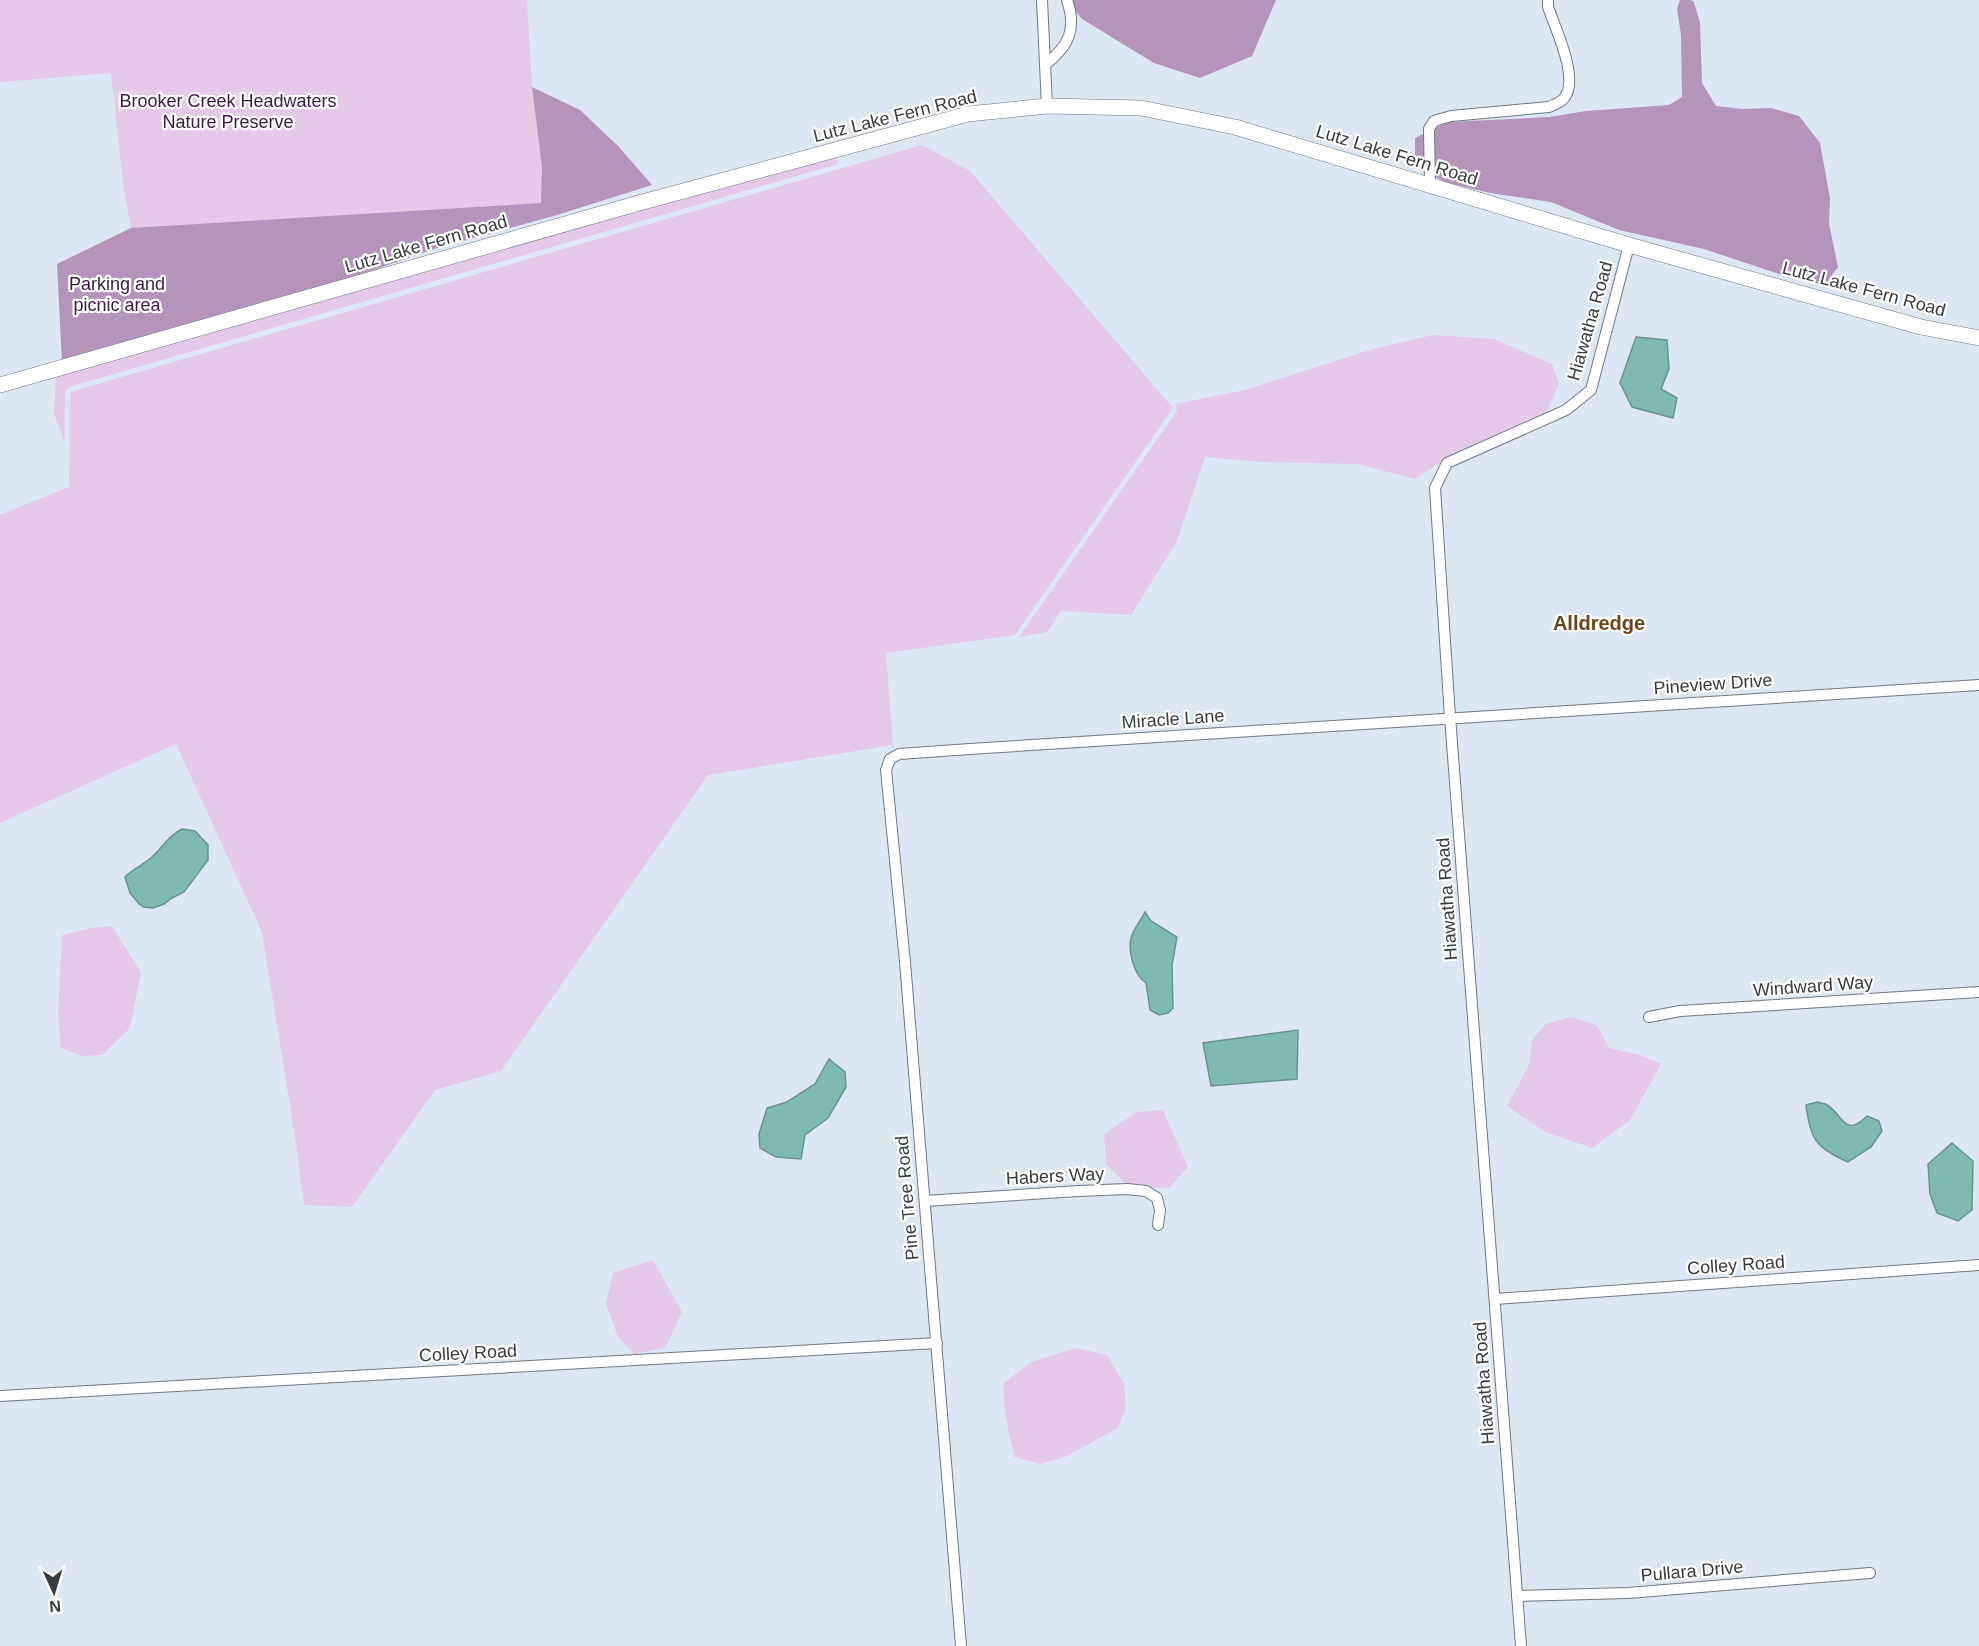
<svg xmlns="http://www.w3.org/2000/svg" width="1979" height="1646" font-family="Arial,sans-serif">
  <rect width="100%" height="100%" fill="#dce7f3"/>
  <g fill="#e4c9e9">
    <polygon points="0,0 527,0 532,87 542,167 542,203 176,226 57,264 131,228 124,191 111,73 0,82"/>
    <polygon points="922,145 970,171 1173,408 1015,635 886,653 893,745 708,775 501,1071 435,1090 352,1207 304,1205 296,1144 262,932 176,744 0,823 0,515 69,487 70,392"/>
    <polygon points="837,157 838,164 69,387 65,392 65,443 54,414 56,375 641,209"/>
    <polygon points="1433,335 1494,339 1552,364 1559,383 1547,412 1458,451 1415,479 1358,464 1261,462 1205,457 1177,541 1131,615 1061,611 1047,632 1019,637 1177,411 1175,404 1245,390 1373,349"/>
    <polygon points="112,926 141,973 130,1028 102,1055 82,1056 61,1048 58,1014 62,935 92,928"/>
    <polygon points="1571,1017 1597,1025 1609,1048 1640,1055 1661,1064 1630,1120 1592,1148 1545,1132 1507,1106 1529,1065 1532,1040 1546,1024"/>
    <polygon points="1163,1110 1188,1167 1169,1188 1128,1186 1106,1164 1104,1134 1137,1112"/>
    <polygon points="653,1260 682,1312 665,1348 634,1354 618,1337 606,1304 613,1273"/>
    <polygon points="1076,1348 1107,1355 1124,1384 1126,1408 1118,1428 1065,1457 1040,1464 1014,1457 1005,1413 1003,1384 1031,1362"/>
  </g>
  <g fill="#b494ba">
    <polygon points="1066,0 1276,0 1252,56 1200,78 1154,63 1082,19"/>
    <polygon points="1680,0 1691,0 1694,2 1700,23 1702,83 1716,106 1742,109 1771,108 1799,116 1820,143 1830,198 1829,224 1838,267 1825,285 1782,275 1704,249 1619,230 1551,202 1490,193 1448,183 1418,169 1415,155 1415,138 1448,122 1549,117 1586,111 1669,105 1682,97 1681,35 1677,9"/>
    <polygon points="532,87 580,110 619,147 652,185 557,215 437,248 319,289 62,363 57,264 131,228 541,203 542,167"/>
  </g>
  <g fill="#7ebaaf" stroke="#69948e" stroke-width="1.5">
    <polygon points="1636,337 1667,340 1669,369 1661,389 1677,398 1673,418 1632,407 1620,383"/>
    <path d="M182,829l13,2 13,14v15l-24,32 -12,6 -8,6 -11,4 -9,-1 -5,-3 -9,-11 -5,-16c9,-9 20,-13 28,-21 10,-9 15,-20 29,-27z"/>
    <path d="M1145,912l6,9 26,16 -5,28 1,43 -5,5 -9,2 -9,-5 -4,-27c-12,-8 -18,-31 -15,-45 2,-8 10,-18 14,-26z"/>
    <polygon points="1298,1030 1297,1079 1211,1086 1203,1043"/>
    <polygon points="829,1059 845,1072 846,1087 828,1118 805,1135 801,1159 776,1157 760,1148 759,1134 767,1108 787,1102 815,1084"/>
    <path d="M1817,1102c0,0 9,2 10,3 16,9 17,34 40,11l12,5 3,10 -11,16 -23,15c-32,-14 -38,-23 -42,-57z"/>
    <polygon points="1952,1143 1973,1161 1972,1210 1958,1221 1937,1213 1930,1194 1928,1164"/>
  </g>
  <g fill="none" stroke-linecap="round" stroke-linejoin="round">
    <g stroke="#6f7883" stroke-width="12">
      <g id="street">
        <polyline points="1042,0 1047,106"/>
        <path d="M1045,65c24,-19 32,-36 22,-65"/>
        <path d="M1430,185l-1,-56 5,-8 17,-5 98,-9c6,-3 12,-4 16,-10 14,-20 -10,-69 -17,-90v-7"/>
        <polyline points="1649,1017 1680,1011 1979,992"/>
        <polyline points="925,1201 1079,1191 1127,1189 1146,1191 1157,1198 1160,1210 1158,1225"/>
        <polyline points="1495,1299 1979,1265"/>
        <polyline points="0,1396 937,1343"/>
        <polyline points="1517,1596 1628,1593 1870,1573"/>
        <polyline points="961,1646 905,962 886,770 890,759 899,754 970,749 1979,685"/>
        <polyline points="1521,1646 1450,717 1435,488 1447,463 1566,410 1591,390 1629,245"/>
      </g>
    </g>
    <g stroke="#6f7883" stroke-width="16">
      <polyline id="secondary" points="0,385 639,203 968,114 1047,106 1141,108 1235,127 1629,245 1921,327 1979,338"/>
    </g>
    <use href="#street" stroke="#fff" stroke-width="10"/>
    <use href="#secondary" stroke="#fff" stroke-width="15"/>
  </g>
  <g text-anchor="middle" stroke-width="4.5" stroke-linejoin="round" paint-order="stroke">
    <g font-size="18" fill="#3f1747" stroke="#fff">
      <text x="228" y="107">Brooker Creek Headwaters<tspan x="228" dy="21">Nature Preserve</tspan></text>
      <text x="117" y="290">Parking and<tspan x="117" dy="21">picnic area</tspan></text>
    </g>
    <g font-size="18" fill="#383c41" stroke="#fff">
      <text transform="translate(895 116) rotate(-14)" y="6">Lutz Lake Fern Road</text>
      <text transform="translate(1397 155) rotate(17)" y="6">Lutz Lake Fern Road</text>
      <text transform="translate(426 244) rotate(-16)" y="6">Lutz Lake Fern Road</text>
      <text transform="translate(1864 289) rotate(15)" y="6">Lutz Lake Fern Road</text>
      <text transform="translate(1590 321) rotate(-74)" y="6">Hiawatha Road</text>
      <text transform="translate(1713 684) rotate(-4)" y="6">Pineview Drive</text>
      <text transform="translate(1173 719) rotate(-4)" y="6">Miracle Lane</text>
      <text transform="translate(1447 899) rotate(-94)" y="6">Hiawatha Road</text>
      <text transform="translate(1813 986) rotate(-4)" y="6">Windward Way</text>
      <text transform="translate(1055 1176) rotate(-3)" y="6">Habers Way</text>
      <text transform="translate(907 1198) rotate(-95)" y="6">Pine Tree Road</text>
      <text transform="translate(1736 1265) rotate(-4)" y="6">Colley Road</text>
      <text transform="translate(468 1353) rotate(-3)" y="6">Colley Road</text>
      <text transform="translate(1484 1383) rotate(-94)" y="6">Hiawatha Road</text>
      <text transform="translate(1692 1571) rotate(-5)" y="6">Pullara Drive</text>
    </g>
    <g font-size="20" font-weight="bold" fill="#6c4418" stroke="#fff">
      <text x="1599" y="630">Alldredge</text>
    </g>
  </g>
  <g transform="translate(54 1592) rotate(176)" stroke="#ffffff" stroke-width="4.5" paint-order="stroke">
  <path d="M0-4.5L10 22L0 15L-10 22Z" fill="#383c41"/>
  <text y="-9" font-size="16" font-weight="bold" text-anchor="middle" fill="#383c41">N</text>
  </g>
</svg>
